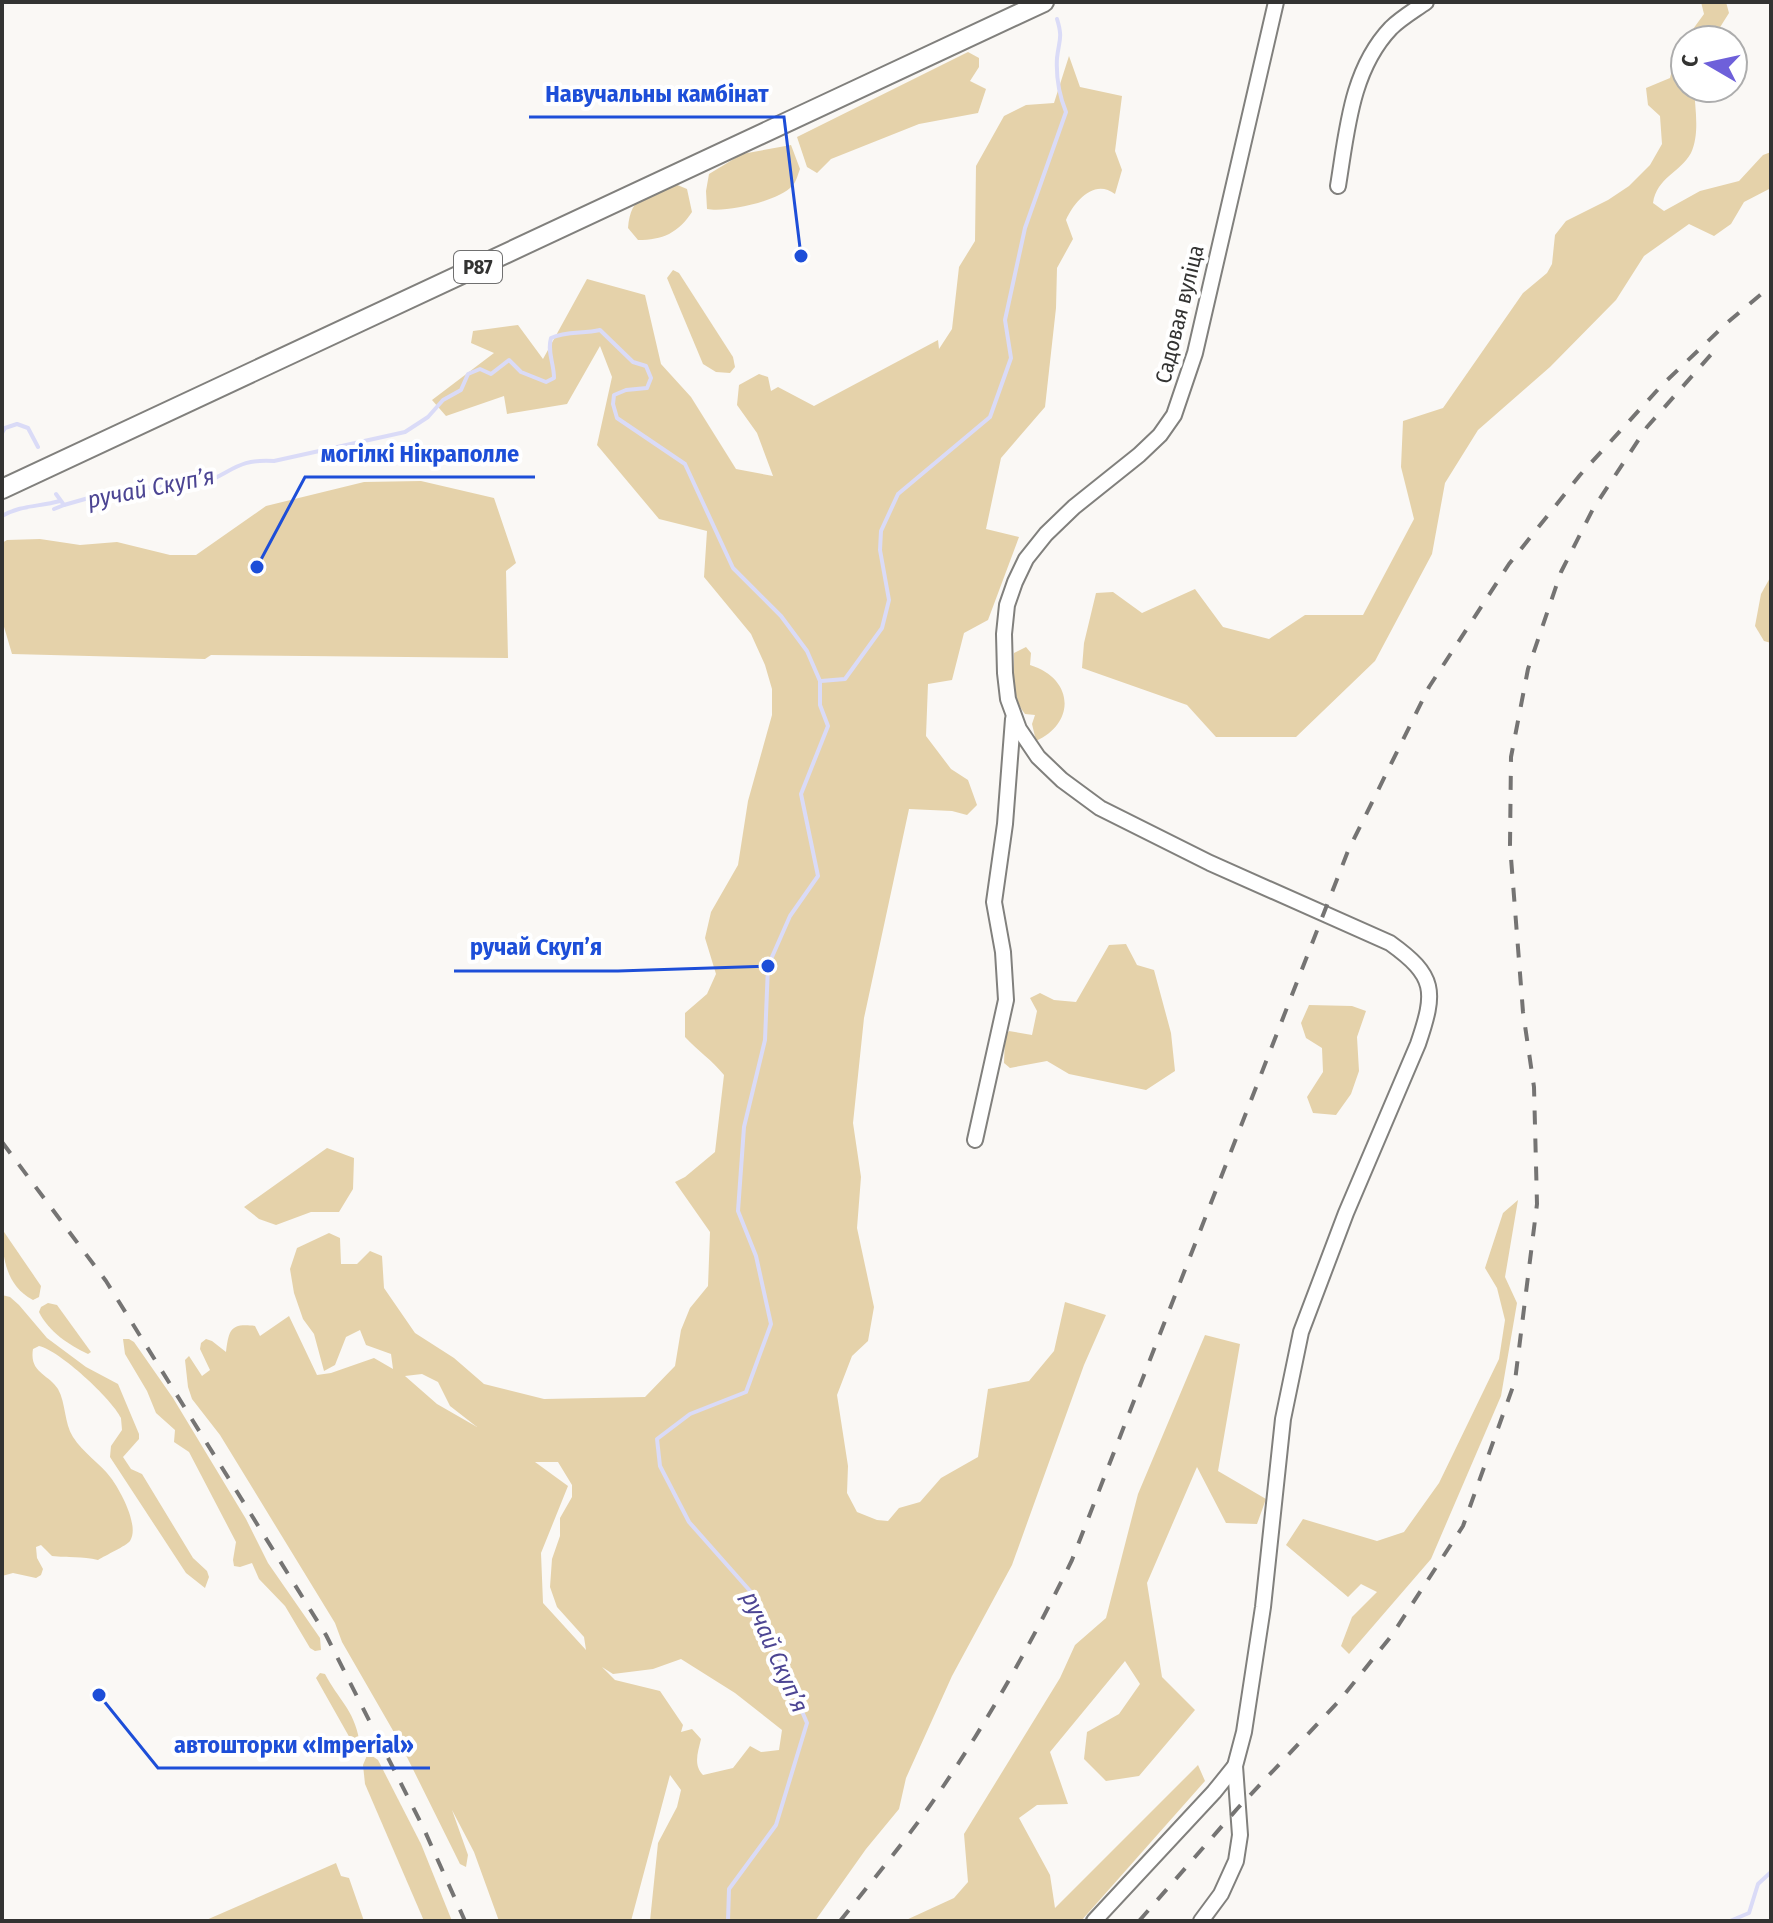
<svg xmlns="http://www.w3.org/2000/svg" width="1773" height="1923" font-family="'Fira Sans Condensed',sans-serif">
  <rect width="100%" height="100%" fill="#faf8f5"/>
  <g fill="#e5d2aa" fill-rule="evenodd">
    <path d="M1701,2h25l3,11 -17,27h-27v48h9c1,20 6,46 -3,65 -11,20 -34,24 -38,50l11,8 36,-20 39,-10 24,-26 8,-3v36l-27,14 -13,22 -17,12 -25,-12 -45,32 -28,44 -66,67 -72,63 -33,53 -13,71 -57,107 -79,76h-80l-29,-32 -105,-37 2,-25 12,-50 17,-1 29,21 53,-24 28,38 46,12 36,-24h58l51,-96 -13,-52 2,-46 40,-13 80,-115 24,-20 5,-9 3,-29 11,-14 42,-21 21,-14 21,-21 12,-21 -2,-28 -12,-11 -2,-17 24,-10 7,-27 27,-37z"/>
    <polygon points="968,52 979,58 979,67 970,81 986,89 978,113 919,124 831,159 817,173 807,167 797,137"/>
    <path d="M1069,56l11,31 42,9 -7,55 7,19 -7,24c-21,-16 -41,8 -49,26l7,19 -16,29 -1,40 -11,99 -44,51 -15,71 33,8 -31,83 -24,13 -12,47 -24,4 -2,52 25,33 17,11 9,25 -10,10 -15,-4 -43,-2 -45,209 -11,105 8,54 -4,51 17,79 -6,34 -16,15 -15,39 11,71 -1,27 10,19 20,8 11,1 11,-13 21,-6 21,-24 37,-21 10,-68 41,-8 25,-30 11,-49 41,13 -22,50 -72,200 -60,111 -46,102 -7,31 -33,40 -51,72h-165l8,-78 19,-36 4,-17 -11,-15 -39,146h-132l-25,-69 -22,-42 16,45 -2,12 -6,-3 -61,-123 -57,-99 -7,-19 -115,-188 -28,-36 -4,-12 -3,-27 4,-4 13,20 8,-6 -10,-21 1,-6 5,-4 6,2 14,11c3,-22 4,-29 29,-26l5,10 29,-20 28,59 14,-2 43,-15 19,11 -2,-15 -25,-9 -6,-15 -14,7 -11,28 -11,6 -10,-37 -11,-15 -9,-26 -4,-24 7,-21 32,-15 11,5 1,26h16l13,-13 12,5 2,32 31,45 39,25 30,26 60,15 101,-2 30,-31 6,-36 9,-22 18,-22 2,-54 -35,-50 10,-5 30,-25 9,-77c-12,-15 -26,-24 -39,-38v-24l22,-19 9,-20 -11,-36 6,-26 27,-47 10,-64 24,-86v-26l-7,-24 -14,-31 -47,-57 3,-46 -48,-12 -62,-74 15,-68 -12,-31 -33,58 -60,10 -3,-18 -58,20 -14,-16 62,-47 -23,-10 2,-12 45,-6 25,34 44,-80 58,16 16,69 30,33 45,72 37,7 -16,-43 -20,-28 2,-20 20,-11 9,3 3,14 7,-4 36,19 124,-66 1,9 13,-20 7,-62 16,-26 1,-75 28,-50 22,-11 28,-2zM422,1374l16,8 12,24 27,21 -40,-23 -32,-28zM535,1462h23l14,23v12l-12,21v18l-8,23 -2,28 7,20 27,30 2,13 -43,-47 -2,-50 27,-67zM681,1659l54,34 47,37 -3,20 -18,2 -11,-6 -17,22 -30,7c-10,-10 -5,-23 -2,-36l-9,-10 -11,3 2,-7 -23,-34 -45,-11 -13,-13 11,7 40,-5z"/>
    <path d="M791,145l9,24c-2,5 -4,14 -8,17 -13,15 -66,27 -85,23l-1,-18 3,-17 33,-20z"/>
    <path d="M675,184l12,5 5,23c-14,21 -29,28 -54,28l-10,-12c3,-34 19,-32 47,-44z"/>
    <polygon points="673,270 679,273 733,357 735,367 730,373 716,372 703,364 667,278"/>
    <polygon points="421,481 494,498 516,563 506,571 508,658 211,655 205,659 12,654 2,620 2,543 7,540 40,539 80,545 117,542 170,555 196,555 266,506 364,482"/>
    <polygon points="1771,576 1771,643 1764,641 1755,626 1761,594"/>
    <path d="M1026,647l5,6 -1,12c43,13 47,57 6,76l-4,-17 3,-9 -10,-1c-14,-17 -11,-41 -11,-61z"/>
    <polygon points="1126,944 1137,965 1154,970 1171,1033 1175,1071 1146,1090 1069,1074 1047,1061 1010,1068 1004,1063 1005,1037 1009,1031 1032,1035 1037,1011 1030,998 1040,993 1054,1000 1076,1002 1109,945"/>
    <polygon points="1309,1005 1352,1006 1366,1011 1357,1037 1359,1071 1351,1094 1336,1115 1313,1113 1307,1097 1323,1072 1322,1048 1306,1038 1301,1023"/>
    <polygon points="327,1148 354,1158 353,1189 339,1212 311,1212 276,1225 259,1219 244,1207"/>
    <polygon points="1518,1200 1505,1277 1517,1303 1501,1396 1431,1559 1349,1654 1341,1646 1352,1617 1377,1592 1361,1584 1348,1597 1286,1545 1303,1519 1377,1541 1404,1532 1439,1483 1499,1359 1505,1320 1497,1288 1485,1268 1503,1213"/>
    <path d="M2,1229l39,57 -2,11 -6,3c-27,-14 -31,-43 -31,-71z"/>
    <path d="M2,1295l8,2 9,8 28,33 39,29 32,17 21,50v5l-16,18 8,12 11,5 51,84 14,13 2,6 -4,11 -19,-15 -76,-116 1,-11 11,-16c0,-2 -1,-11 -1,-12 -9,-19 -62,-68 -82,-72l-6,3c-4,24 16,25 25,40 8,14 6,34 15,48 10,16 27,26 38,41 9,12 29,48 19,63 -4,5 -24,14 -32,19 -16,-4 -30,-2 -46,-4l-11,-11 -5,2 1,11 6,11 -2,6 -5,3 -23,-5 -11,3z"/>
    <path d="M48,1303l9,2 34,47 -3,2c-19,-9 -39,-22 -49,-42l2,-5z"/>
    <polygon points="1205,1335 1240,1344 1218,1471 1266,1499 1257,1524 1226,1523 1197,1467 1147,1583 1162,1677 1195,1710 1139,1776 1106,1781 1084,1759 1087,1732 1119,1714 1140,1684 1125,1661 1050,1752 1068,1804 1037,1805 1019,1818 1050,1875 1055,1908 1198,1765 1205,1781 1081,1921 904,1921 954,1898 968,1882 964,1834 1060,1678 1075,1645 1106,1618 1138,1494"/>
    <polygon points="129,1339 134,1342 173,1398 246,1519 268,1563 320,1638 321,1650 315,1651 310,1648 285,1606 259,1579 252,1563 240,1567 234,1566 233,1560 236,1542 189,1452 174,1442 175,1430 156,1413 147,1391 125,1354 123,1339"/>
    <path d="M320,1673l5,1c13,25 29,36 34,65l-3,4 -5,-3 -35,-62z"/>
    <polygon points="368,1753 378,1760 421,1844 452,1921 424,1921 365,1784 363,1765"/>
    <polygon points="336,1863 341,1876 349,1878 364,1921 204,1921"/>
  </g>
  <g fill="none" stroke-linecap="round" stroke-linejoin="round">
    <g stroke="#dadbf7" stroke-width="4">
      <polyline points="2,433 5,428 17,424 28,428 38,447"/>
      <path d="M56,494l8,11 56,-16 41,-2 36,-12 14,5c25,-12 31,-21 63,-19l131,-29 23,-15 15,-17 18,-10 7,-16 12,-5 11,5 18,-14 12,12 25,10 8,-4c0,-15 -7,-26 -3,-40 15,-7 32,-4 49,-8l33,32 13,4 5,12 -4,10 -21,2 -12,5 -1,9 4,14 68,46 48,104 48,48 26,35 13,30v24l8,21 -27,68 17,82 -28,40 -22,50 -3,74 -21,87 -6,84 18,45 15,68 -25,68 -56,22 -33,25 3,27 29,56 62,70 56,131 -31,102 -47,64 -1,32"/>
      <polyline points="54,509 64,505"/>
      <path d="M2,516c19,-11 36,-9 58,-15"/>
      <path d="M821,681l24,-2 37,-51 7,-28 -9,-50 1,-19 17,-37 92,-77 21,-59 -6,-38 20,-92 41,-116c-7,-17 -10,-36 -9,-54 2,-18 6,-20 0,-39"/>
      <polyline points="1730,1921 1749,1913 1758,1884 1771,1872"/>
    </g>
    <g stroke="#81807d" stroke-width="18">
      <g id="minor">
        <path d="M1338,186c9,-55 13,-116 53,-158 10,-10 24,-18 35,-26"/>
        <polyline points="975,1140 1006,1000 1003,952 994,902 1005,824 1013,719"/>
        <polyline points="1094,1921 1214,1792 1235,1766"/>
        <path d="M1201,1921l20,-27 15,-33 4,-26 -5,-69 9,-34 19,-125 20,-188 18,-87 45,-119 72,-169c18,-53 18,-68 -28,-101l-180,-80 -110,-55 -38,-28 -24,-23 -19,-28 -11,-30 -3,-26 -1,-39 3,-29 8,-23 11,-23 20,-25 28,-27 65,-52 21,-20 14,-20 21,-62 81,-351"/>
      </g>
    </g>
    <g stroke="#81807d" stroke-width="22">
      <polyline id="major" points="2,489 1044,2"/>
    </g>
    <use href="#minor" stroke="#fff" stroke-width="14"/>
    <use href="#major" stroke="#fff" stroke-width="18"/>
    <g stroke="#757473" stroke-width="4" stroke-dasharray="14 14" stroke-linecap="butt">
      <polyline points="2,1142 106,1281 326,1635 423,1827 465,1921"/>
      <path d="M840,1921c28,-35 57,-70 84,-107 57,-80 105,-166 148,-254l276,-709 81,-164 80,-123 71,-89 82,-90 66,-63 43,-36"/>
      <polyline points="1139,1921 1237,1809 1340,1700 1392,1635 1463,1526 1515,1381 1537,1204 1534,1087 1523,1012 1510,845 1511,757 1528,669 1561,572 1593,509 1647,427 1715,350"/>
    </g>
  </g>
  <g text-anchor="middle" stroke-width="8" stroke-linejoin="round" paint-order="stroke">
    <rect fill="#fff" stroke="#707070" stroke-width="2" x="454" y="251" width="48" height="32" rx="6"/>
    <g font-size="20" font-weight="bold" fill="#333332">
      <text x="478" y="274">Р87</text>
    </g>
    <g font-size="22" fill="#333332" stroke="#fff">
      <text transform="translate(1179 314) rotate(-76)" y="8">Садовая вуліца</text>
    </g>
    <g font-size="24" font-style="italic" fill="#4c4593" stroke="#fff">
      <text transform="translate(151 488) rotate(-11)" y="8">ручай Скупʼя</text>
      <text transform="translate(775 1652) rotate(66)" y="8">ручай Скупʼя</text>
    </g>
  </g>
  <path fill="none" stroke="#1d4ed8" stroke-width="3" d="M801 256L784 117H529M257 567L305 477H535M768 966L618 971H454M99 1695L158 1768H430"/>
  <g fill="#1d4ed8" stroke="#fff" stroke-width="3">
    <circle cx="801" cy="256" r="8"/>
    <circle cx="257" cy="567" r="8"/>
    <circle cx="768" cy="966" r="8"/>
    <circle cx="99" cy="1695" r="8"/>
  </g>
  <g font-size="24" text-anchor="middle" font-weight="bold" fill="#1d4ed8" stroke="#fff" stroke-width="8" stroke-linejoin="round" paint-order="stroke">
    <text x="657" y="102">Навучальны камбінат</text>
    <text x="420" y="462">могілкі Нікраполле</text>
    <text x="536" y="955">ручай Скупʼя</text>
    <text x="294" y="1753">автошторки «Imperial»</text>
  </g>
  <rect width="1773" height="1923" fill="none" stroke="#333332" stroke-width="8"/>
  <g transform="translate(1709 64) rotate(279)"><circle r="38" fill="#ffffff" stroke="#adadad" stroke-width="2"/>
  <path d="M0-6L14 30L0 20L-14 30Z" fill="#6e60da"/>
  <text y="-12" font-size="22" font-weight="bold" text-anchor="middle" fill="#333332">С</text>
  </g>
</svg>
